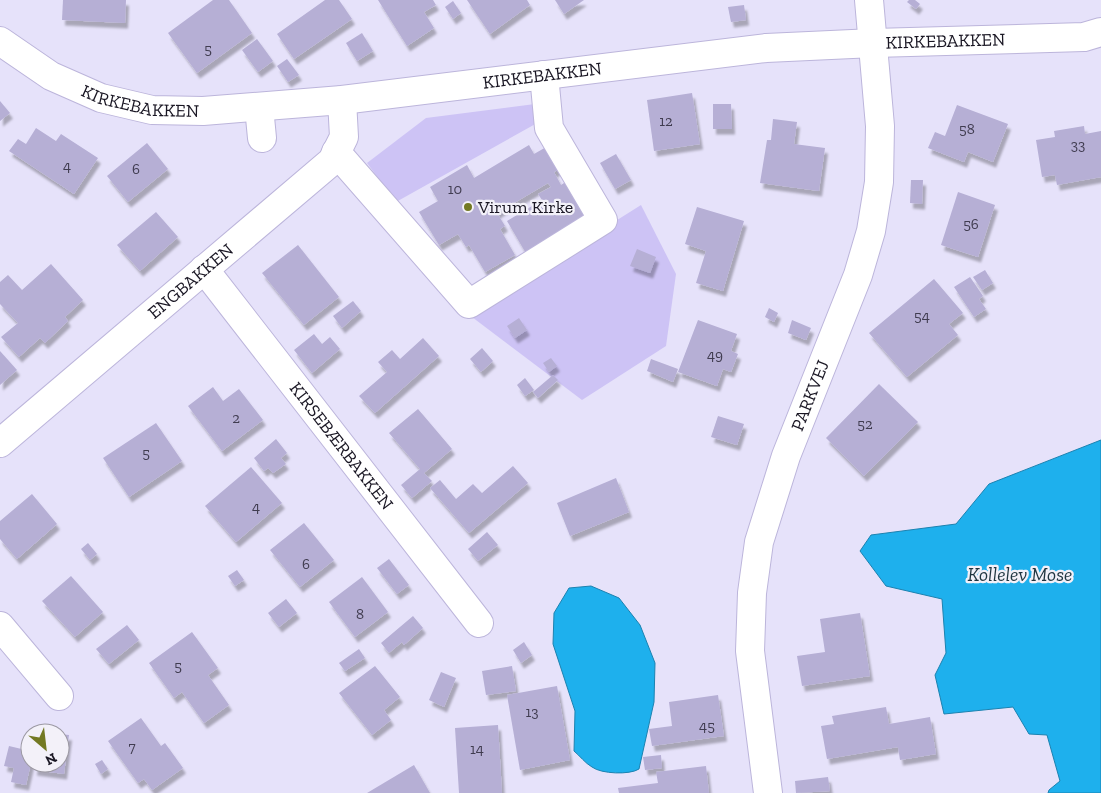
<svg xmlns="http://www.w3.org/2000/svg" width="1101" height="793" font-family="'Zilla Slab',serif">
  <defs>
    <filter id="shadow"><feDropShadow dx="3" dy="5.5" stdDeviation="1" flood-color="#0004"/></filter>
  </defs>
  <rect width="100%" height="100%" fill="#e6e2fa"/>
  <g fill="#cdc3f5">
    <polygon points="535,104 539,122 396,202 367,163 426,118"/>
    <polygon points="641,205 676,274 666,346 582,400 468,314"/>
  </g>
  <g fill="#1eb0ed" stroke="#1c82b0">
    <polygon points="1101,440 1101,793 1048,793 1049,790 1060,781 1047,735 1029,734 1013,707 944,714 935,675 946,653 942,599 886,586 860,551 871,535 956,524 989,484"/>
    <path d="M591,586l28,12 21,27 15,38 -1,39 -15,67c-9,6 -38,5 -47,-2 -7,-4 -12,-11 -18,-16l1,-40 -22,-67 1,-31 15,-25z"/>
  </g>
  <g fill="#b6afd5" filter="url(#shadow)">
    <polygon points="63,0 126,0 125,23 62,20"/>
    <polygon points="213,0 229,0 252,33 197,73 168,33"/>
    <polygon points="325,0 339,0 352,19 294,59 277,34"/>
    <polygon points="378,0 433,0 436,5 424,12 434,28 407,46"/>
    <polygon points="467,0 527,0 530,5 490,34"/>
    <polygon points="555,0 584,0 564,14"/>
    <polygon points="909,0 915,0 920,4 916,9 907,2"/>
    <polygon points="453,1 461,13 453,19 445,7"/>
    <polygon points="744,5 746,20 731,22 728,7"/>
    <polygon points="362,33 373,51 357,61 346,43"/>
    <polygon points="257,39 273,61 258,72 242,50"/>
    <polygon points="287,59 299,75 288,82 277,66"/>
    <polygon points="692,93 700,144 654,151 647,100"/>
    <polygon points="0,101 10,113 0,121"/>
    <polygon points="713,104 731,104 732,129 713,129"/>
    <polygon points="957,105 1008,124 993,162 968,152 964,162 928,148 935,132 945,136"/>
    <polygon points="773,119 797,122 794,144 825,148 819,191 760,183 767,140 771,140"/>
    <polygon points="1084,126 1085,134 1101,131 1101,177 1057,185 1055,175 1042,177 1036,140 1055,137 1054,131"/>
    <polygon points="36,128 56,141 61,134 98,158 74,194 9,151 18,139 26,144"/>
    <polygon points="147,143 168,169 128,202 107,176"/>
    <polygon points="529,145 534,154 548,146 561,168 554,172 561,185 567,181 589,219 527,255 507,221 542,200 538,194 551,187 548,183 497,213 505,226 500,229 515,255 485,272 469,245 466,247 458,234 439,245 419,212 438,201 430,187 467,165 474,178"/>
    <polygon points="616,154 631,180 615,189 600,163"/>
    <polygon points="911,180 923,180 922,204 910,203"/>
    <polygon points="958,192 995,205 978,257 941,245"/>
    <polygon points="697,207 744,221 723,291 696,283 706,251 685,244"/>
    <polygon points="156,212 178,237 140,271 117,245"/>
    <polygon points="298,245 339,297 304,325 262,273"/>
    <polygon points="637,249 656,257 650,273 630,266"/>
    <polygon points="51,264 83,300 65,317 68,321 45,343 40,338 19,357 1,337 18,323 0,304 0,282 8,275 22,290"/>
    <polygon points="985,270 993,283 982,290 973,277"/>
    <polygon points="970,277 983,296 979,299 986,309 974,317 954,287"/>
    <polygon points="934,279 963,313 949,324 958,335 907,377 869,333"/>
    <polygon points="353,301 361,311 342,328 333,316"/>
    <polygon points="769,308 778,313 774,322 765,317"/>
    <polygon points="519,318 527,330 515,338 507,326"/>
    <polygon points="698,320 737,334 731,351 738,354 731,372 723,369 717,386 678,372"/>
    <polygon points="792,320 811,328 806,340 788,333"/>
    <polygon points="314,334 322,344 330,337 340,349 312,373 294,350"/>
    <polygon points="423,338 439,356 375,413 359,396 387,372 378,362 392,350 400,359"/>
    <polygon points="482,348 493,361 481,372 470,359"/>
    <polygon points="0,351 17,370 0,385"/>
    <polygon points="551,358 557,366 549,372 543,363"/>
    <polygon points="651,359 678,369 673,382 647,371"/>
    <polygon points="553,375 558,380 538,398 533,392"/>
    <polygon points="525,378 534,390 525,396 517,385"/>
    <polygon points="879,384 918,422 864,476 826,438"/>
    <polygon points="213,387 223,401 239,389 263,420 222,451 188,406"/>
    <polygon points="418,409 452,449 424,473 432,481 412,498 401,485 420,469 389,433"/>
    <polygon points="718,416 744,424 737,445 711,437"/>
    <polygon points="156,423 182,461 129,497 103,458"/>
    <polygon points="276,439 287,453 281,458 286,464 273,473 268,468 264,471 254,458"/>
    <polygon points="513,466 528,483 469,533 430,488 440,480 456,499 473,484 482,493"/>
    <polygon points="251,467 282,503 236,542 205,506"/>
    <polygon points="616,478 629,512 570,536 557,503"/>
    <polygon points="32,494 57,524 17,559 0,539 0,521"/>
    <polygon points="304,523 334,560 300,587 270,550"/>
    <polygon points="487,532 498,545 478,561 468,549"/>
    <polygon points="88,543 97,554 90,560 81,549"/>
    <polygon points="389,559 409,585 397,594 377,568"/>
    <polygon points="237,570 244,580 235,586 228,576"/>
    <polygon points="71,576 103,612 75,637 42,601"/>
    <polygon points="362,577 388,612 355,637 329,602"/>
    <polygon points="286,599 297,613 279,627 268,613"/>
    <polygon points="860,613 870,676 802,686 797,656 825,652 820,619"/>
    <polygon points="413,616 423,628 404,645 402,642 389,653 381,643"/>
    <polygon points="127,625 139,640 109,664 96,649"/>
    <polygon points="192,632 218,668 208,675 229,705 204,723 182,692 174,698 149,663"/>
    <polygon points="524,642 532,655 521,663 513,650"/>
    <polygon points="359,649 365,658 345,671 339,663"/>
    <polygon points="375,666 400,697 384,710 391,720 372,735 339,693"/>
    <polygon points="512,666 516,691 486,695 482,671"/>
    <polygon points="441,672 456,678 444,707 429,700"/>
    <polygon points="557,686 570,760 520,770 507,695"/>
    <polygon points="718,695 724,736 652,746 649,729 672,726 669,702"/>
    <polygon points="886,707 889,724 930,717 936,754 900,760 898,747 827,759 821,726 834,724 832,716"/>
    <polygon points="141,718 161,746 165,743 183,768 152,790 144,779 138,783 108,741"/>
    <polygon points="498,725 502,793 459,793 455,728"/>
    <polygon points="60,734 69,735 64,774 34,770 35,763 60,763"/>
    <polygon points="9,746 30,751 31,763 26,785 11,782 14,768 4,766"/>
    <polygon points="661,755 662,768 645,770 643,757"/>
    <polygon points="102,760 108,769 101,774 95,764"/>
    <polygon points="414,765 430,793 367,793"/>
    <polygon points="706,766 709,793 619,793 618,788 658,783 656,772"/>
    <polygon points="828,777 830,791 796,793 795,781"/>
  </g>
  <g fill="none" stroke-linecap="round" stroke-linejoin="round">
    <g stroke="#bcb5db" stroke-width="30">
      <g id="minor">
        <path id="s1" d="M0,41l51,35 50,22 51,12 51,1 139,-11 424,-52 108,-5 210,-6 17,-5"/>
        <polyline points="259,107 262,138"/>
        <polyline points="336,152 469,304 603,220 549,128 544,75"/>
        <path id="s2" d="M204,269l275,354"/>
        <path id="s3" d="M0,443l332,-282 12,-24 -2,-37"/>
        <polyline points="0,626 59,696"/>
        <path id="s4" d="M768,793l-18,-142 2,-58 7,-51 27,-86 72,-181 13,-44 8,-49 1,-56 -11,-126"/>
      </g>
    </g>
    <use href="#minor" stroke="#fff" stroke-width="28"/>
  </g>
  <circle fill="#737923" stroke="#f3f1f9" stroke-width="2" cx="468" cy="207" r="5"/>
  <g text-anchor="middle" stroke-width="4.5" stroke-linejoin="round" paint-order="stroke">
    <g font-size="15" fill="#403c50">
      <text x="208" y="54">5</text>
      <text x="666" y="126">12</text>
      <text x="967" y="134">58</text>
      <text x="1078" y="150">33</text>
      <text x="67" y="171">4</text>
      <text x="136" y="174">6</text>
      <text x="455" y="194">10</text>
      <text x="971" y="229">56</text>
      <text x="922" y="321">54</text>
      <text x="715" y="360">49</text>
      <text x="236" y="423">2</text>
      <text x="865" y="429">52</text>
      <text x="146" y="458">5</text>
      <text x="256" y="512">4</text>
      <text x="306" y="569">6</text>
      <text x="360" y="619">8</text>
      <text x="178" y="671">5</text>
      <text x="532" y="717">13</text>
      <text x="707" y="731">45</text>
      <text x="132" y="752">7</text>
      <text x="477" y="754">14</text>
    </g>
    <g font-size="18" fill="#191623" stroke="#f3f1f9">
      <text dy="6" stroke="none"><textPath href="#s1" startOffset="966">KIRKEBAKKEN</textPath></text>
      <text dy="6" stroke="none"><textPath href="#s1" startOffset="561">KIRKEBAKKEN</textPath></text>
      <text dy="6" stroke="none"><textPath href="#s1" startOffset="156">KIRKEBAKKEN</textPath></text>
      <text dy="6" stroke="none"><textPath href="#s3" startOffset="250">ENGBAKKEN</textPath></text>
      <text dy="6" stroke="none"><textPath href="#s4" startOffset="408">PARKVEJ</textPath></text>
      <text dy="6" stroke="none"><textPath href="#s2" startOffset="224">KIRSEBÆRBAKKEN</textPath></text>
    </g>
    <g font-size="18" fill="#191623" stroke="#f3f1f9" text-anchor="start">
      <text x="478" y="213">Virum Kirke</text>
    </g>
    <g font-size="19" font-style="italic" fill="#1e343f" stroke="#f3f1f9">
      <text x="1020" y="581">Kollelev Mose</text>
    </g>
  </g>
  <g transform="translate(45 748) rotate(152)"><circle r="24" fill="#f3f1f9" stroke="#9c99a3"/>
  <path d="M0-4L9 19L0 12L-9 19Z" fill="#737923"/>
  <text y="-8" font-size="14" font-weight="bold" text-anchor="middle" fill="#191623">N</text>
  </g>
</svg>
